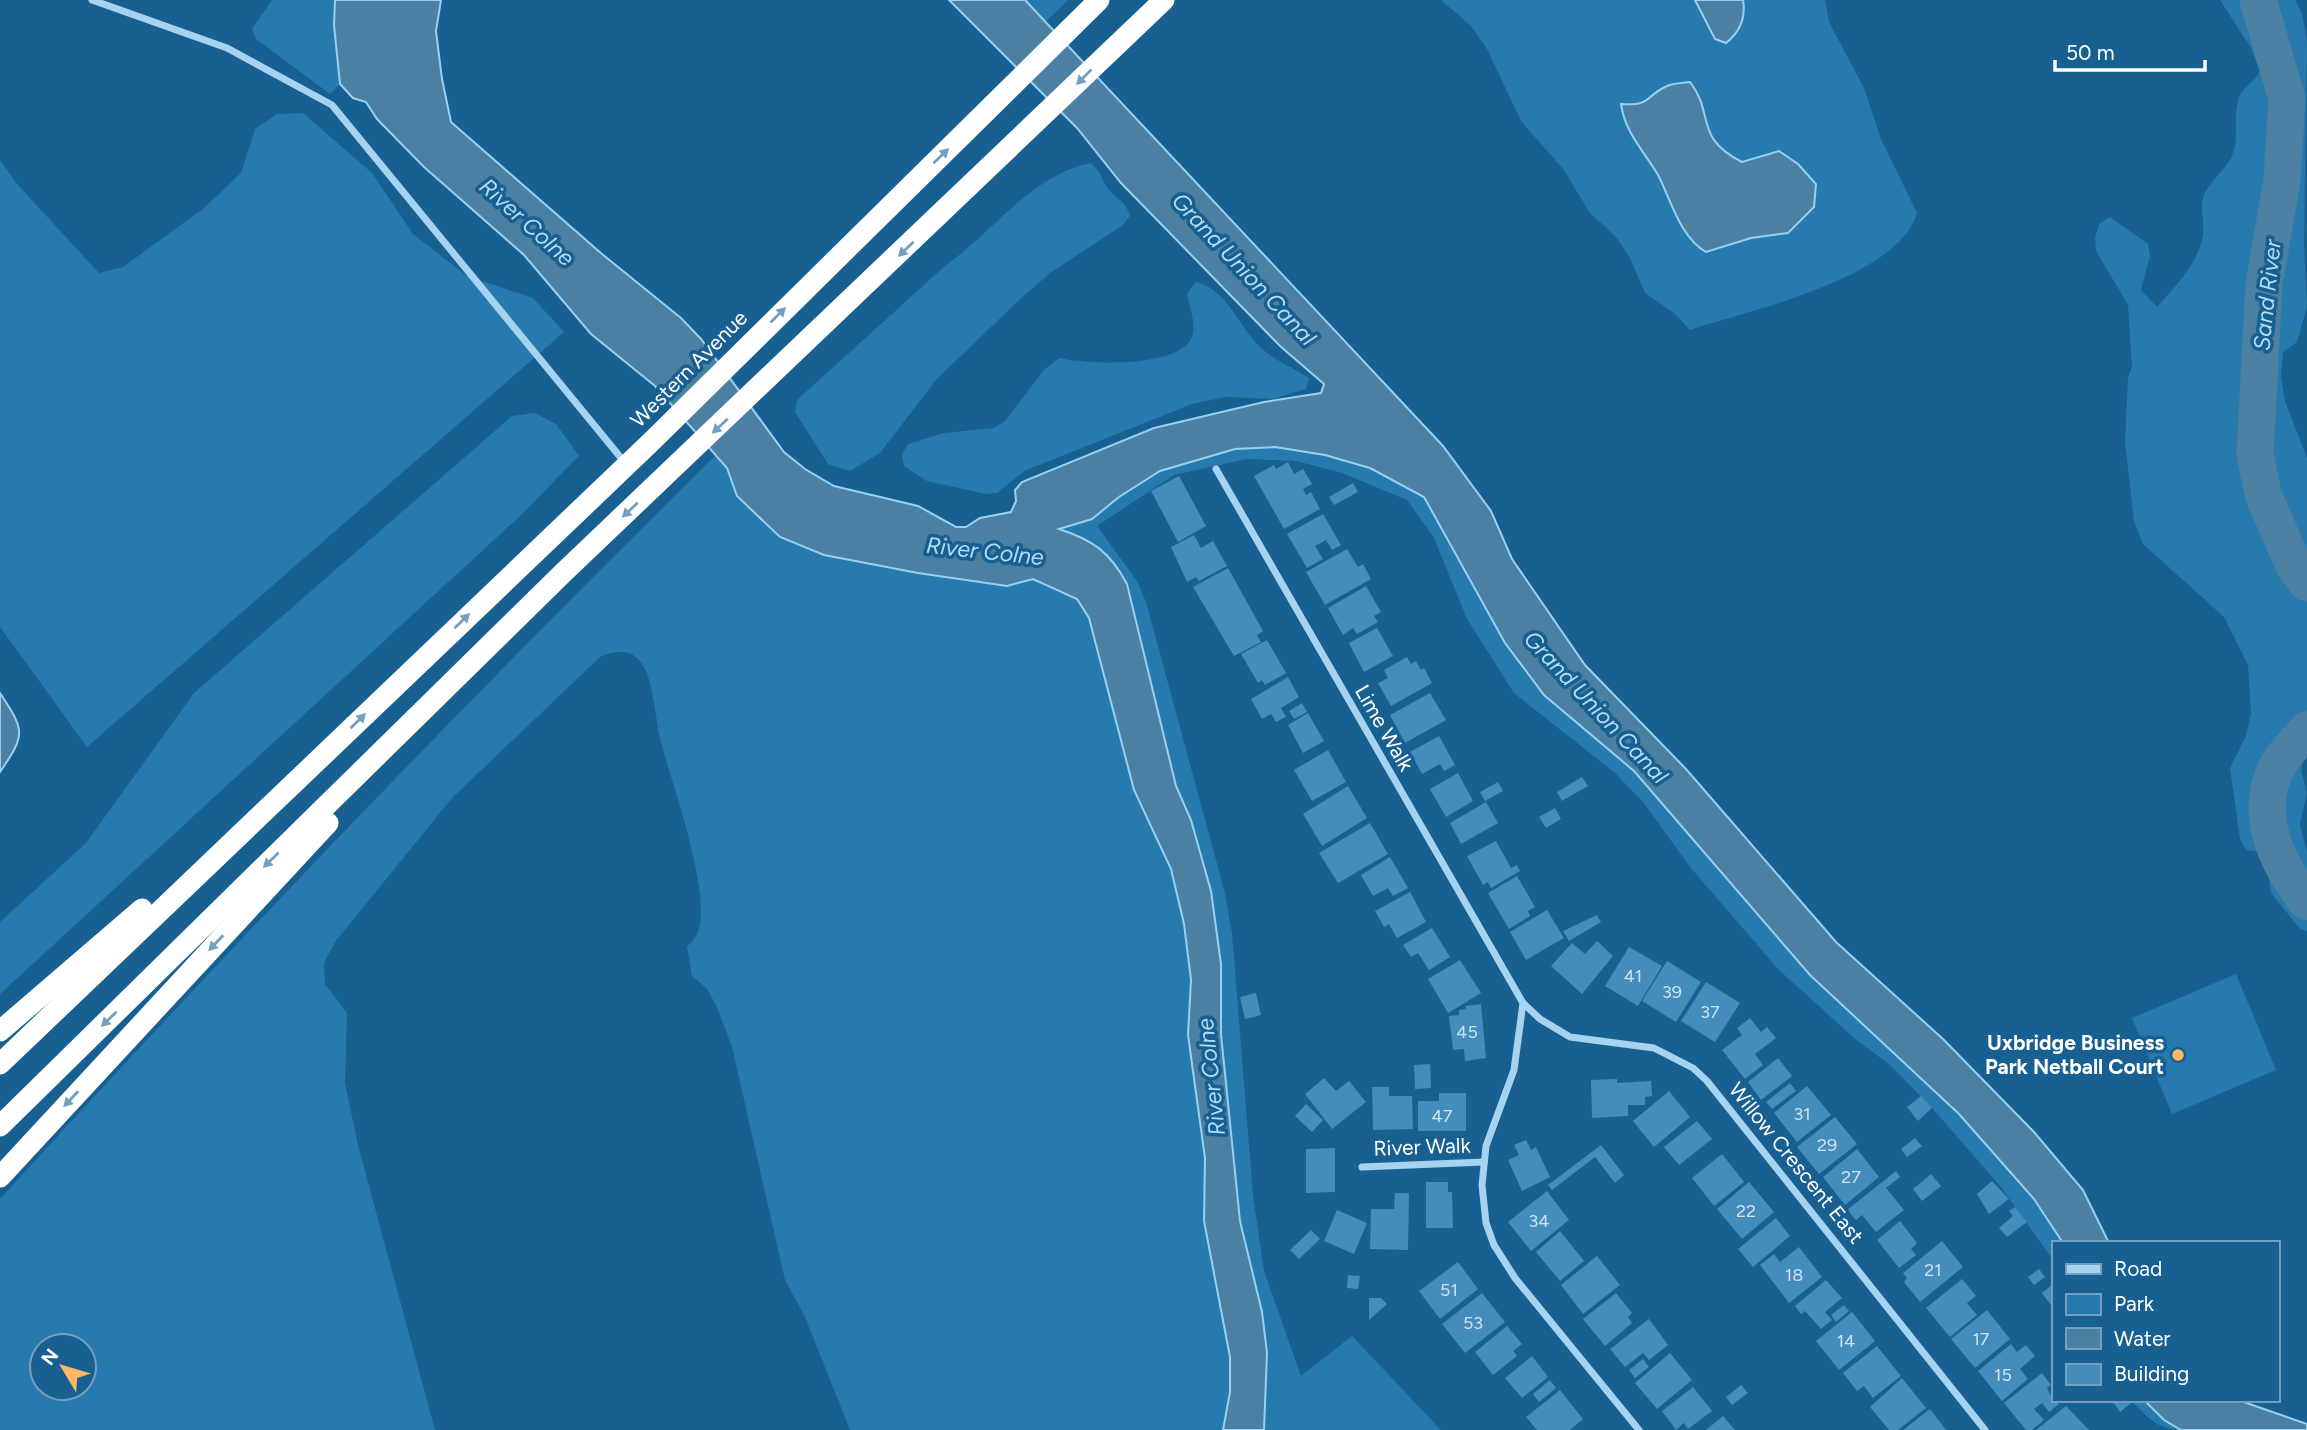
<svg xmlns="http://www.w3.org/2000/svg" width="2307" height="1430" font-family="Figtree,sans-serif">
  <rect width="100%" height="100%" fill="#176091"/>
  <g fill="#267aae" fill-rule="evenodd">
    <polygon points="272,0 335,0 334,25 340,84 330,94 256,39 252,29"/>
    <polygon points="989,0 1068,0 1027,40"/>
    <path d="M1441,0h254l20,39 21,-4 9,-22 -2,-13h82l4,22 35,66 17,51 36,74c-18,65 -169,98 -227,117l-16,-17 -29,-20 -15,-35 -14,-21 -27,-25 -25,-42 -43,-49 -34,-72 -16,-23zM1667,85l30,6 9,36 15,24 21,11 45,71 -36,5 -45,13c-27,-14 -35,-53 -50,-78 -13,-23 -31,-41 -35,-68 21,0 30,-6 46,-20z"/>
    <path d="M2220,0h75l7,14 5,27 -3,203 3,63 -10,35 -14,10 -2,25 4,24 22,57v297l-4,4 -2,11 6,23 -7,31 7,29v78l-7,-2 -29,-36 -5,-41 -20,-2 -6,-11 -10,-71 16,-32 5,-23 -3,-48 -24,-48 -81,-73 -9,-23 -9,-79 3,-65 4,-10 -4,-62 -32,-54 -1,-13 4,-14 11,-7 38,27 2,12 -9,34 16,17c17,-19 42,-45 46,-72 2,-12 -3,-26 0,-37 4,-15 21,-26 28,-40 9,-19 2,-39 7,-58 3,-13 16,-17 22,-29l-9,-23z"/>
    <polygon points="303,113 372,173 413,234 467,276 533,298 564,332 87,747 0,627 0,160 17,184 99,273 123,267 204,208 241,173 255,129 277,114"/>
    <path d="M1090,163c12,8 11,17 19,27 9,11 17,11 21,26l-7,9 -73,48 -31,27 -83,80 -56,73 -30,18 -22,-7 -33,-52 2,-12 149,-135c50,-35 81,-87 144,-102z"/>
    <path d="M1196,282c32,8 42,43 63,64 13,13 35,22 50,32l-3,11 -33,10 -47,-2 -34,7 -168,67 -27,22 -11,1 -59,-13 -23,-15 -2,-11 6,-11 36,-11 50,-5 11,-7 39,-51 15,-12c27,6 120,11 133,-21 4,-13 -2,-30 -5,-43z"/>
    <polygon points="535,413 556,424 579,456 518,518 0,994 0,922 86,843 194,693 512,416"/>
    <polygon points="1275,447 1325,455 1370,468 1424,497 1524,671 1544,695 1634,771 1810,975 1959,1114 2034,1199 2063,1243 2053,1243 2053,1260 2001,1187 1932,1108 1890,1065 1855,1039 1778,969 1690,867 1643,802 1615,773 1514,693 1467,619 1434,538 1407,500 1342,473 1296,461 1247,459 1174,475 1097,526 1137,581 1146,602 1225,893 1232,933 1253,1195 1264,1271 1301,1376 1352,1336 1441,1430 1264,1430 1267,1353 1262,1312 1240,1221 1221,1034 1221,964 1211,891 1191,820 1176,786 1127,584 1057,529 1092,519 1119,497 1160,471 1235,449"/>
    <path d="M716,455l12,13 9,28 43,41 44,18 183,31 26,-7 44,19 12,20 45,172 37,79 13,55 7,56 -3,55 17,123 -1,63 26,136v35l-7,38h-373l-45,-113 -20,-37 -53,-233 -16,-42 -9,-16 -15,-13 -5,-29c3,-4 8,-8 10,-13 17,-35 -26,-153 -36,-192 -6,-21 -7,-67 -22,-82 -11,-12 -25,-9 -39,-3l-148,141 -117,144 -11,21 1,21 22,29 -2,70 13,62 77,285h-435v-231c232,-254 471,-503 716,-744zM42,1346h42v42h-42z"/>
    <polygon points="2236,974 2276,1070 2172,1114 2132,1018"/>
    <path d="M2130,1400h14l20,20 17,10c-24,0 -34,-14 -51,-30z"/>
  </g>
  <g fill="#4c80a2" stroke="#97d0f3" stroke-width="2">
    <path d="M335,0h106l-5,31 6,48 9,43 151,132 79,64 20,21 83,113 21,17 29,17 84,20 38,21h10l14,-9 31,-6 5,-11 -1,-11 7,-8 132,-54 110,-26 57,-9 3,-9 -44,-38 -159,-163 -44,-55 -128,-128h76l418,446 48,65 21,48 73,106 101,104 150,173 107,97 91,93 49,58 26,53h-46l-29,-44 -75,-85 -149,-139 -176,-204 -90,-76 -39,-52 -81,-146 -54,-29 -45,-13 -50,-8 -40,2 -75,22 -41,26 -27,22 -33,10c34,11 51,23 68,55l49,202 15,34 20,71 10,73v70l19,187 22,91 5,41 -3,77h-41l7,-38v-35l-26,-136 1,-63 -17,-123 3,-55 -7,-56 -13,-55 -37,-79 -45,-172 -12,-19 -44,-20 -26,7 -89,-13 -94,-18 -44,-18 -43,-41 -10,-28 -72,-82 -64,-52 -67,-79 -100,-88 -47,-48 -11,-17 -13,-4 -13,-14 -6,-59z"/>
    <path d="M1695,0h48c3,18 -3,32 -17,43l-11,-4z"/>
    <path d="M1690,82c25,32 3,55 52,80l37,-11 19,13 18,20 -2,23 -26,26 -37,5 -45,14c-26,-15 -35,-52 -48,-77 -14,-24 -33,-42 -37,-71 32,2 23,-8 46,-18 6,-3 16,-3 23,-4z"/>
    <path d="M0,693c25,38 26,41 0,79z"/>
    <polygon points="2144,1400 2238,1400 2307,1424 2307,1430 2181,1430 2164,1420"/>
  </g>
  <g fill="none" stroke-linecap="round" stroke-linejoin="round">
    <g stroke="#4c80a2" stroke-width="37">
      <polyline points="2258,0 2287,99 2282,180 2264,284 2255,454 2263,494 2294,566 2307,583"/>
      <path d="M2307,730c-11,13 -27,27 -33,43 -19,46 4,92 33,129"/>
    </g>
  </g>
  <g fill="#448cbb">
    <polygon points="1288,462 1294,474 1303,469 1312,484 1303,489 1306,495 1311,492 1320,509 1284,529 1254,476 1274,465 1276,469"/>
    <polygon points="1179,476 1206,526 1178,542 1151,491"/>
    <polygon points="1353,483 1358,492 1334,505 1329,497"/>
    <polygon points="1323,514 1341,545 1332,550 1326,540 1315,546 1323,559 1307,568 1287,534"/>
    <polygon points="1194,535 1201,548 1213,541 1227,566 1199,581 1196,577 1187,582 1171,547"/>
    <polygon points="1347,549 1358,567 1363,564 1371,579 1325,605 1306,572"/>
    <polygon points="1228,568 1263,631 1257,635 1261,642 1234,656 1193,587"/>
    <polygon points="1366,586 1381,612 1374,616 1378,622 1357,634 1353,628 1343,635 1328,608"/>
    <polygon points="1377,628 1393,656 1364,672 1349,643"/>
    <polygon points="1267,640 1286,673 1265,685 1262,680 1258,683 1241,654"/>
    <polygon points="1407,657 1411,664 1416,661 1421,670 1424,668 1432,683 1391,706 1378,683 1388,678 1384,670"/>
    <polygon points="1288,677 1299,697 1281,708 1286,717 1276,722 1271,714 1262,719 1251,699"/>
    <polygon points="1430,693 1446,720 1405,743 1390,715"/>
    <polygon points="1302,703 1307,712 1294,719 1289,711"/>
    <polygon points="1308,713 1324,741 1303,753 1288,725"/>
    <polygon points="1439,736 1455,765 1444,771 1440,764 1422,774 1410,752"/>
    <polygon points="1328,750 1346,782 1312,801 1294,770"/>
    <polygon points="1458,773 1473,801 1446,817 1430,789"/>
    <polygon points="1582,777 1588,786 1562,801 1557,792"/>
    <polygon points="1498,782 1503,791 1485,801 1480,792"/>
    <polygon points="1348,786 1367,818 1322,846 1303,814"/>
    <polygon points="1486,802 1498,823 1461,844 1450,823"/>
    <polygon points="1555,808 1561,819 1546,828 1539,817"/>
    <polygon points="1370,823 1388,854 1338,883 1319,853"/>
    <polygon points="1496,841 1511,868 1517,865 1520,871 1491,888 1488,882 1483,885 1467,856"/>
    <polygon points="1390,857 1408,888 1393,896 1388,888 1373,896 1361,875"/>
    <polygon points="1517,876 1535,907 1528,911 1530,916 1509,929 1488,893"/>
    <polygon points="1410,892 1426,922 1397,938 1389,924 1384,927 1375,911"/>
    <polygon points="1547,910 1564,938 1526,960 1510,932"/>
    <polygon points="1597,915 1601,922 1569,941 1563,931"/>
    <polygon points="1432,928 1450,957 1429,970 1418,953 1411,957 1403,945"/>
    <polygon points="1597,941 1613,956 1582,994 1551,966 1572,943 1585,954"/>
    <polygon points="1629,947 1662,966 1638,1006 1605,986"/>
    <polygon points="1460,960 1481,993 1448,1013 1428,979"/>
    <polygon points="1667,961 1701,982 1676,1022 1642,1001"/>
    <polygon points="1706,982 1740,1003 1715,1042 1681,1021"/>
    <polygon points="1256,993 1261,1015 1245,1019 1240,997"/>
    <polygon points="1481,1004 1486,1058 1465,1061 1464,1049 1453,1050 1449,1016 1459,1015 1459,1010 1466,1009 1466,1006"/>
    <polygon points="1750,1018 1761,1032 1767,1027 1776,1038 1755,1054 1763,1065 1745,1079 1722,1050 1742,1035 1737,1028"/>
    <polygon points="1778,1058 1792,1076 1761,1100 1748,1082"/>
    <polygon points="1430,1064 1431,1088 1415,1089 1414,1065"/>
    <polygon points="1324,1078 1336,1091 1349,1081 1366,1102 1332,1129 1305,1094"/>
    <polygon points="1617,1079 1617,1083 1651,1081 1652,1096 1645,1097 1645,1105 1628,1105 1628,1116 1592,1118 1591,1080"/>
    <polygon points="1790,1083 1796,1091 1772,1109 1766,1102"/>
    <polygon points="1807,1086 1831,1115 1797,1142 1774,1113"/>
    <polygon points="1372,1087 1389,1087 1389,1096 1412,1096 1413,1129 1373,1130"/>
    <polygon points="1669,1091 1690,1117 1654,1147 1633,1121"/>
    <polygon points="1439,1093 1466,1093 1466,1131 1418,1131 1418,1101 1439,1101"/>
    <polygon points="1921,1096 1932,1108 1918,1121 1907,1107"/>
    <polygon points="1306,1104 1323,1120 1312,1132 1295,1116"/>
    <polygon points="1835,1117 1857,1144 1819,1174 1797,1147"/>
    <polygon points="1697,1121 1712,1139 1679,1165 1664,1147"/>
    <polygon points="1915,1138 1922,1146 1907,1157 1901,1149"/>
    <polygon points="1526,1140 1531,1150 1536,1147 1550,1177 1522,1191 1508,1160 1519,1155 1514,1145"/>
    <polygon points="1601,1145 1624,1175 1615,1183 1595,1157 1552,1190 1548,1185"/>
    <polygon points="1335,1148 1335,1192 1306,1193 1306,1149"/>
    <polygon points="1857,1149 1879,1177 1845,1205 1823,1177"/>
    <polygon points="1722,1154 1744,1182 1714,1206 1692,1178"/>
    <polygon points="1896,1171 1900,1177 1886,1188 1904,1210 1876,1232 1862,1215 1856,1220 1847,1210"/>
    <polygon points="1931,1174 1941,1186 1922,1201 1913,1189"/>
    <polygon points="1992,1181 2009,1199 1989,1214 1977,1194"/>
    <polygon points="1426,1182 1448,1182 1448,1192 1452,1192 1453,1228 1426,1228"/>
    <polygon points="1749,1182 1774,1212 1742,1239 1717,1209"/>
    <polygon points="1547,1191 1569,1220 1531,1251 1508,1222"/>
    <polygon points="1395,1193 1409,1193 1408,1250 1370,1249 1371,1209 1394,1209"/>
    <polygon points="2015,1207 2027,1222 2007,1237 1999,1228 2013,1216 2009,1211"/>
    <polygon points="1337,1210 1367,1223 1354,1254 1324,1241"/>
    <polygon points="1776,1218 1790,1236 1753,1267 1738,1249"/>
    <polygon points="1900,1221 1917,1243 1911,1249 1916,1255 1899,1268 1877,1240"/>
    <polygon points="1311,1230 1320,1239 1299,1259 1290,1250"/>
    <polygon points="1560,1231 1584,1261 1560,1281 1536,1252"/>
    <polygon points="1942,1241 1963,1267 1920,1302 1904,1282 1907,1278 1903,1273"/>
    <polygon points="1799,1247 1822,1277 1789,1303 1760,1265 1774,1254 1780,1262"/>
    <polygon points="1597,1256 1620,1285 1583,1314 1561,1285"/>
    <polygon points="1458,1262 1478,1289 1440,1319 1419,1291"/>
    <polygon points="2039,1269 2045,1277 2034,1285 2028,1277"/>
    <polygon points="1348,1275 1360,1276 1358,1289 1347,1288"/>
    <polygon points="1962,1279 1976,1296 1967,1303 1977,1315 1950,1337 1926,1308"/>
    <polygon points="1826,1280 1842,1298 1825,1312 1832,1320 1821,1329 1805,1311 1801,1314 1795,1306"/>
    <polygon points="2053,1284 2053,1308 2042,1293"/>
    <polygon points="1482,1293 1505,1322 1465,1353 1442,1324"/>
    <polygon points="1616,1293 1632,1313 1628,1317 1632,1323 1605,1346 1583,1319"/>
    <polygon points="1369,1298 1381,1298 1387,1304 1369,1320"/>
    <polygon points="1844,1305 1849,1311 1836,1322 1831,1315"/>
    <polygon points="1987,1310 2010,1339 1975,1368 1951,1339"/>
    <polygon points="1852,1312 1875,1341 1839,1370 1816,1341"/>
    <polygon points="1649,1319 1668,1345 1649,1360 1643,1353 1625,1367 1610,1349"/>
    <polygon points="1507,1326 1522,1344 1513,1351 1517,1356 1493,1375 1475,1352"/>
    <polygon points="2011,1344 2017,1352 2026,1345 2035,1356 2020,1369 2028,1379 2002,1401 1978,1371"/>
    <polygon points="1877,1346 1901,1376 1873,1398 1864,1386 1857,1391 1843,1373"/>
    <polygon points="1670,1353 1692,1380 1657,1409 1635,1383"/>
    <polygon points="1532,1356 1548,1377 1522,1398 1505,1378"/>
    <polygon points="1643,1359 1649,1367 1635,1378 1629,1370"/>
    <polygon points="2042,1373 2051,1385 2047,1388 2053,1400 2059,1404 2049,1412 2042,1403 2034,1409 2044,1420 2032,1430 2026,1430 2004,1403"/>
    <polygon points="1902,1378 1926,1408 1898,1430 1889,1430 1870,1407"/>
    <polygon points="1550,1380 1556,1388 1539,1402 1533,1394"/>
    <polygon points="1741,1385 1748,1393 1732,1405 1726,1397"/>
    <polygon points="1693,1387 1712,1411 1688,1429 1684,1423 1676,1430 1662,1411"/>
    <polygon points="1560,1390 1583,1419 1570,1430 1537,1430 1526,1417"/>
    <polygon points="2115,1400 2129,1400 2131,1403 2120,1412 2113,1402"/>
    <polygon points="2066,1406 2089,1430 2036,1430"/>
    <polygon points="1930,1409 1946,1430 1903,1430"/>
    <polygon points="1723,1416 1735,1430 1706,1430"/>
  </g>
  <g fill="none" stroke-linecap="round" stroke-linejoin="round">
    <g stroke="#a5d3f0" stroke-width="7">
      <polyline points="92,0 227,48 332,105 626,464"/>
      <polyline points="1216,469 1523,1003 1540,1019 1570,1037 1654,1048 1693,1068 1707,1081 1985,1430"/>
      <polyline points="1523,1003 1514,1070 1486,1146 1482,1185 1486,1223 1494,1245 1515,1278 1639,1430"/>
      <polyline points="1362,1167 1484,1162"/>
    </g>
    <g stroke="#fff" stroke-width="21">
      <polyline points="0,1031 142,909"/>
      <polyline points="0,1064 653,440 1099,0"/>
      <polyline points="0,1126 564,572 1164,0"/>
      <polyline points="0,1177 328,823"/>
    </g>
  </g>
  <defs><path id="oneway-solid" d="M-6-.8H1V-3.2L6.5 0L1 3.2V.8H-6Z" transform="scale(1.75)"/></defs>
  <g fill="#74a0bd">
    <use href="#oneway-solid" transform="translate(1084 77) rotate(135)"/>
    <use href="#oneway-solid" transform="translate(941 156) rotate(-44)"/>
    <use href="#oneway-solid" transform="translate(906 249) rotate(136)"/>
    <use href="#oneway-solid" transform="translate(778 315) rotate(-45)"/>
    <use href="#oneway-solid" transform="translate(720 426) rotate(137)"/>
    <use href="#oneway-solid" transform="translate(630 510) rotate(137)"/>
    <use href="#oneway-solid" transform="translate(462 621) rotate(-44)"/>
    <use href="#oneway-solid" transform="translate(358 721) rotate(-44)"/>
    <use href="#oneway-solid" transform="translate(271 860) rotate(136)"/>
    <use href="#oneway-solid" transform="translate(216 943) rotate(133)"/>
    <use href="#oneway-solid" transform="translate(109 1019) rotate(136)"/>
    <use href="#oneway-solid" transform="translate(71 1099) rotate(133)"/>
  </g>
  <circle fill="#ffb964" stroke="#176091" stroke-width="2.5" cx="2178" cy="1055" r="7"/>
  <g text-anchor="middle" stroke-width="7" stroke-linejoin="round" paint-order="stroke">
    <g font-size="18" fill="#d0e2ee">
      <text x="1633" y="982">41</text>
      <text x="1672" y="998">39</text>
      <text x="1710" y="1018">37</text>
      <text x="1467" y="1038">45</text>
      <text x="1802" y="1120">31</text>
      <text x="1442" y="1122">47</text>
      <text x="1827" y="1151">29</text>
      <text x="1851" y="1183">27</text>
      <text x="1746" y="1217">22</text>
      <text x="1539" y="1227">34</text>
      <text x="1933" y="1276">21</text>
      <text x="1794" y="1281">18</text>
      <text x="1449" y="1296">51</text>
      <text x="1473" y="1329">53</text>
      <text x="1981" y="1345">17</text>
      <text x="1846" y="1347">14</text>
      <text x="2003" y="1381">15</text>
    </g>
    <g font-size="21" fill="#fff" stroke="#176091">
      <text transform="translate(689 369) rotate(-45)" y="7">Western Avenue</text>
      <text transform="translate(1384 728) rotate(60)" y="7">Lime Walk</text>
      <text transform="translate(1422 1147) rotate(-2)" y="7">River Walk</text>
      <text transform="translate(1796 1163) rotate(51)" y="7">Willow Crescent East</text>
    </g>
    <g font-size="21" font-weight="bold" fill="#fff" stroke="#176091" text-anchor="end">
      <text x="2164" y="1050">Uxbridge Business<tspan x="2164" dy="24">Park Netball Court</tspan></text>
    </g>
    <g font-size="23" font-style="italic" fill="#b1dcf7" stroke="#176091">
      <text transform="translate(527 222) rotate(42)" y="8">River Colne</text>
      <text transform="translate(1244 269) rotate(47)" y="8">Grand Union Canal</text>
      <text transform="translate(2267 295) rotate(-84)" y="8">Sand River</text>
      <text transform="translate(985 551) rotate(6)" y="8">River Colne</text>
      <text transform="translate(1596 707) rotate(47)" y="8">Grand Union Canal</text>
      <text transform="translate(1211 1077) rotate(-96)" y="8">River Colne</text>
    </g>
  </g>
  <rect x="2052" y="1241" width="228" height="161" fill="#176091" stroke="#74a0bd" stroke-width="2"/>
  <rect x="2066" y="1264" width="35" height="10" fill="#a5d3f0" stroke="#74a0bd" stroke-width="2"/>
  <text x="2114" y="1276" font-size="21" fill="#ffffff">Road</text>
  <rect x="2066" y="1294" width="35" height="21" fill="#267aae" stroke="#74a0bd" stroke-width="2"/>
  <text x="2114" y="1311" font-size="21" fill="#ffffff">Park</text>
  <rect x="2066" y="1328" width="35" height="21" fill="#4c80a2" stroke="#74a0bd" stroke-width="2"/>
  <text x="2114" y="1346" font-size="21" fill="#ffffff">Water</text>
  <rect x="2066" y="1364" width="35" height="21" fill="#448cbb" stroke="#74a0bd" stroke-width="2"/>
  <text x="2114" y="1381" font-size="21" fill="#ffffff">Building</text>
  <g transform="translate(63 1367) rotate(308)"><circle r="33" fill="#176091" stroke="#74a0bd" stroke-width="2"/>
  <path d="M0-5L12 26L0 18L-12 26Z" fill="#ffb964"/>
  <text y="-10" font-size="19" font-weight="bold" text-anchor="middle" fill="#ffffff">N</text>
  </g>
  <path d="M2055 60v10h150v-10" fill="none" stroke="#ffffff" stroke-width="3.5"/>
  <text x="2066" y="60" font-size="21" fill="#ffffff" stroke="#176091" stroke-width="5" paint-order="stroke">50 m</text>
</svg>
